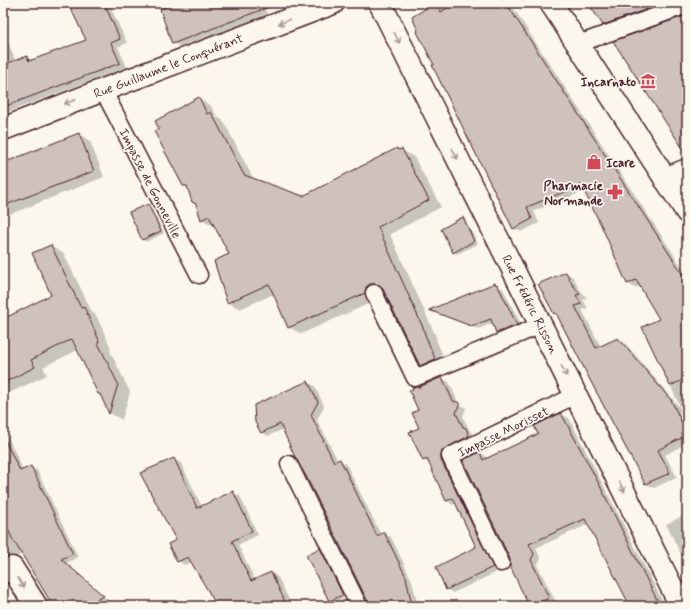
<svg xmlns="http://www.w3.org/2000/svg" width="690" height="609" font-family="Mynerve,sans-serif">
  <rect width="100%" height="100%" fill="#fbf7ec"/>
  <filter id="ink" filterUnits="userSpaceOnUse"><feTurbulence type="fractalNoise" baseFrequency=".025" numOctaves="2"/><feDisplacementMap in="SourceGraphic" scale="8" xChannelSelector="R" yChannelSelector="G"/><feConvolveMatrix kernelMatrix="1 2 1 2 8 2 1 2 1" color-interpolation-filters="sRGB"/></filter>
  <g filter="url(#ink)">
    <g fill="#0003">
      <polygon points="70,3 111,3 113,8 111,8 127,43 118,47 127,67 3,114 3,33 5,34 16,62 27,57 33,61 88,41"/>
      <polygon points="177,3 262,3 267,14 180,47 173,43"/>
      <polygon points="437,3 444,8 445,10 453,5 457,7 464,3 510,3 687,275 687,443 665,455 677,477 654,488 646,484 591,380 558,315 555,313 566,273 573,277 580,290 587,298 583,300 588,308 582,310 601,347 618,339 625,343 681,409 644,327 660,319 640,286 635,288 628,284 603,226 585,191 534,211 539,223 521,232 514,228 435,65"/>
      <polygon points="589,3 681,3 610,28 603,24"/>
      <polygon points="199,99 211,106 217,117 223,120 254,180 303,197 397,149 400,151 402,150 414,157 441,207 390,234 437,339 436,339 447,366 433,372 420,365 384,291 378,294 377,300 301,334 289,327 274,294 240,309 227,302 230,255 215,226 214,226 202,219 198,205 188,188 183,185 160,129"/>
      <polygon points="79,134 90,141 104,177 3,217 3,164"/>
      <polygon points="148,206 151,208 164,233 146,242 143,239"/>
      <polygon points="463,218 466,221 478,244 457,254 454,252"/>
      <polygon points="51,246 64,254 92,312 96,315 111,348 110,351 130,392 122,420 110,413 102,395 99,394 78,350 43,367 47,375 3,396 3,320 53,296"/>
      <polygon points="495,284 503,289 523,328 504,337 497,333 493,323 478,329 437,313 431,310"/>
      <polygon points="442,378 449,382 459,404 466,408 463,417 470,431 472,433 475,440 448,464 499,571 453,593 447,589 477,548 456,503 453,505 447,501 430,464 424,460 420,428 419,388"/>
      <polygon points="308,383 315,386 324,406 317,420 338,461 340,460 346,464 381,535 384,533 391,537 412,581 418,606 371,606 284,429 268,436 262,432"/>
      <polygon points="561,414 569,418 665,606 624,606 623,604 629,602 589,524 536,548 541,559 537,565 556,602 546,606 530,606 511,563 480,453 487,457 488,459 539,435"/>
      <polygon points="3,435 8,437 23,470 31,467 37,470 78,557 66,563 109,601 97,606 54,606 22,554 3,564"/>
      <polygon points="173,459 181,463 202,507 232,492 240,496 258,535 238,545 255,580 271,573 278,577 292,606 218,606 192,562 185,565 178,561"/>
      <polygon points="687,514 687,567 666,524"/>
      <polygon points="320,550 324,552 346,597 334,602 330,600"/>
    </g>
    <g fill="#cfc2bc" stroke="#4a1f2b">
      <polygon points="68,3 104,3 120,39 111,43 120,63 3,107 3,65 27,56 29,61 86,40"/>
      <polygon points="174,3 274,3 274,5 172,44 160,9"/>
      <polygon points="435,3 437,3 441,12 453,4 455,8 461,5 462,7 469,3 506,3 687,281 687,378 670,386 642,327 659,319 636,280 627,284 602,227 581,185 527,207 532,219 513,229 432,65 434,65 417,32 418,31 412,17"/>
      <polygon points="588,3 664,3 603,25"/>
      <polygon points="687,15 687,155 613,41"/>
      <polygon points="199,97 207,114 211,112 244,175 303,196 397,148 398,150 402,149 429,200 378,227 425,332 424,332 435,359 420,366 383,289 380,285 375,284 370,284 366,287 365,293 288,328 269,284 227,303 214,261 229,254 209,216 201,220 196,204 192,202 187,186 183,186 154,131 159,129 155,121"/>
      <polygon points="79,133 94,171 3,206 3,163"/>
      <polygon points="148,204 161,231 142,240 129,212"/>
      <polygon points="463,217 474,241 453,253 441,229"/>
      <polygon points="51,245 81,308 84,307 99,340 98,343 118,384 109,414 100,394 98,394 72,339 31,360 35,367 3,383 3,319 51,295 32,253"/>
      <polygon points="566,272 572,284 580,294 576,295 581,304 575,306 596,348 618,338 671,400 687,433 687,435 658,450 670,473 645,484 590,380 556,313 554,314 538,284"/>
      <polygon points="495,283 496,285 497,284 517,325 496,333 491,319 471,326 429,310"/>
      <polygon points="442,377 453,401 460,403 456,413 463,427 466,428 469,436 446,448 442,451 441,456 441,460 493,567 446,590 436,567 476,547 453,498 446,501 427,459 423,461 409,432 419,428 412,413 418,410 409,390 413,389 412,387 419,387"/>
      <polygon points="308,381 318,402 311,415 334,462 340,459 377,536 384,532 406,577 412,606 370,606 306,476 295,457 280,424 261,433 255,422 254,405"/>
      <polygon points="561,413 598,482 660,606 630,606 585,519 529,544 534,554 531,560 549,598 531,606 529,606 510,566 510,559 463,460 480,452 483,460 538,434 534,426"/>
      <polygon points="3,436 20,471 31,466 73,554 61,559 104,596 82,606 53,606 12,538 3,518"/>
      <polygon points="174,458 197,508 233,491 252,531 232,541 251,581 271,572 287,606 217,606 188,557 177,562 168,544 176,540 140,473"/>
      <polygon points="320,548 343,595 329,601 306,555"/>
    </g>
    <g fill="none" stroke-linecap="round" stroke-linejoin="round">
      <g stroke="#4a1f2b" stroke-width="19">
        <g id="lane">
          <polyline points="578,44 687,5"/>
          <polyline points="103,90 199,275"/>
          <polyline points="374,293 415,378 541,325"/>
          <polyline points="289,464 359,606"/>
          <polyline points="501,563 450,456 576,395"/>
        </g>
      </g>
      <g stroke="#4a1f2b" stroke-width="25">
        <g id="street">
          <polyline points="380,3 681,606"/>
          <polyline points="3,129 103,90 333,3"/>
          <polyline points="665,179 687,170"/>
          <polyline points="3,572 12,568 36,606"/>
        </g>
      </g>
      <g stroke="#4a1f2b" stroke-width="25">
        <polyline id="secondary" points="551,3 687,212"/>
      </g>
      <use href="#lane" stroke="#fbf7ec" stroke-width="16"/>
      <use href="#street" stroke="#fbf7ec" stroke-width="22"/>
      <use href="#secondary" stroke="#fbf7ec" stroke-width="22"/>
    </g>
    <defs><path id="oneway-shaft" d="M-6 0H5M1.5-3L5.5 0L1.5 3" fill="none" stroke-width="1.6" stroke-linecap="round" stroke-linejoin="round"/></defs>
    <g stroke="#ab9695">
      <use href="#oneway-shaft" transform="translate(284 22) rotate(159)"/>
      <use href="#oneway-shaft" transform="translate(397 38) rotate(63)"/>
      <use href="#oneway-shaft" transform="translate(70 102) rotate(159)"/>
      <use href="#oneway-shaft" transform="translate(455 154) rotate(63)"/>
      <use href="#oneway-shaft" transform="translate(564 371) rotate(63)"/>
      <use href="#oneway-shaft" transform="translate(622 487) rotate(63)"/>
      <use href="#oneway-shaft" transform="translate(21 583) rotate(58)"/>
    </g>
  </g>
  <defs>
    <g id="museum-bare" transform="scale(1.2)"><path d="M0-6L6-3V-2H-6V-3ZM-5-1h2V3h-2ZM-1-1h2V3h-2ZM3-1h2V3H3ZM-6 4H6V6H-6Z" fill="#d1495b" stroke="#fbf7ec" stroke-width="2.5" paint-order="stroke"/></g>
    <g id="shop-bare" transform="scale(1.2)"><path d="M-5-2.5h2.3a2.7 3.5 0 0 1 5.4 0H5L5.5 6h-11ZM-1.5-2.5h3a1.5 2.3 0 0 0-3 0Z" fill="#d1495b" stroke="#fbf7ec" stroke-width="2.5" paint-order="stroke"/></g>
    <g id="pharmacy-bare" transform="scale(1.2)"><path d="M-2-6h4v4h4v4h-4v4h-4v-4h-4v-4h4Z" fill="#d1495b" stroke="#fbf7ec" stroke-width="2.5" paint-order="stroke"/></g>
  </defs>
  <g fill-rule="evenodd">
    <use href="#museum-bare" x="648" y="81"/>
    <use href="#shop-bare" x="594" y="162"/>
    <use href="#pharmacy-bare" x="615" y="192"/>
  </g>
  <g text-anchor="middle" stroke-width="3.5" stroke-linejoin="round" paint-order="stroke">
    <g font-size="13" fill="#4a1f2b" stroke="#fbf7ec">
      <text transform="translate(168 65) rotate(-21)" y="5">Rue Guillaume le Conquérant</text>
      <text transform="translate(151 183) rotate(63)" y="5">Impasse de Gonneville</text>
      <text transform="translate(531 304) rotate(63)" y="5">Rue Frédéric Risson</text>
      <text transform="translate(503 431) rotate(-26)" y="5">Impasse Morisset</text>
    </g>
    <g font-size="13" font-weight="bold" fill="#4a1f2b" stroke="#fbf7ec" text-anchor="end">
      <text x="636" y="86">Incarnato</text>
      <text x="606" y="167" text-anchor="start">Icare</text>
      <text x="603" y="190">Pharmacie<tspan x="603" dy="15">Normande</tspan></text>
    </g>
  </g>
  <rect width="690" height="609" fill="none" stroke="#fbf7ec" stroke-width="16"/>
  <rect x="8" y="8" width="674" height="593" fill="none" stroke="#4a1f2b" stroke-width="1.5" filter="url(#ink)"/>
</svg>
